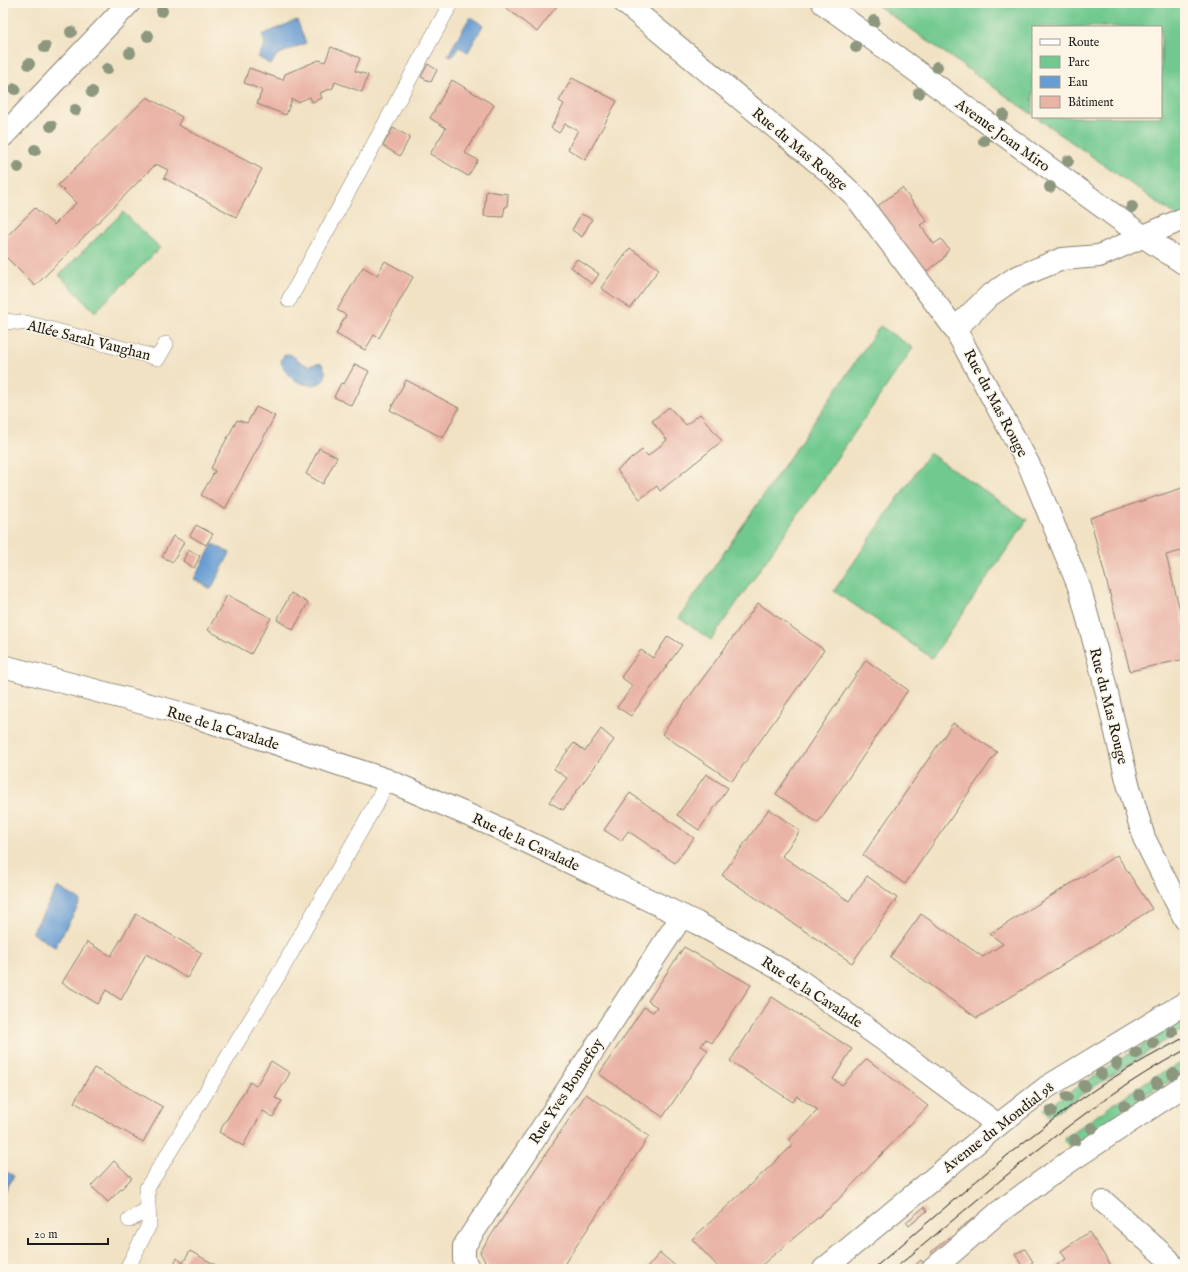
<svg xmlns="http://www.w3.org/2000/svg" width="1188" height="1272" font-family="'IM FELL English',serif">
  <rect width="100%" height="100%" fill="#fcf5e5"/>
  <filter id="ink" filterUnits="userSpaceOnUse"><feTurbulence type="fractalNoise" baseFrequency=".025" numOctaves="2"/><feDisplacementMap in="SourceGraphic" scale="8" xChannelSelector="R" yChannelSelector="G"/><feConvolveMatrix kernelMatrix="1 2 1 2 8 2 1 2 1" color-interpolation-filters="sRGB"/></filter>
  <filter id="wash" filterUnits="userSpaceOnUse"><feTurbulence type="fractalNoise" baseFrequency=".012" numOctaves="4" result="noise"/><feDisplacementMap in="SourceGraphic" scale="16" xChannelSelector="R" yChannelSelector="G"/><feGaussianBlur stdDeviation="0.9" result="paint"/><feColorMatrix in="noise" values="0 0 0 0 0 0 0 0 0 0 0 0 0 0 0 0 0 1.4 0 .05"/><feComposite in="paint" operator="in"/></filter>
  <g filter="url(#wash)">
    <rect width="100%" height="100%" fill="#f1e2c4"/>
    <g fill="#71c990" stroke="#467256">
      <polygon points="874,3 1185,3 1185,222 1036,117 1161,117 1161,27 1033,27 1033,115"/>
      <polygon points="123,212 160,248 95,312 59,275"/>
      <polygon points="880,326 913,348 711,640 679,618"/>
      <polygon points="929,453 1027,520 932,658 834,591"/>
      <polygon points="1185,1020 1185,1028 1049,1116 1044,1109 1171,1027"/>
      <polygon points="1185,1061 1185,1073 1151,1091 1072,1150 1065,1141 1066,1137 1147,1081"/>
    </g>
    <g fill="#679dd4" stroke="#425c78">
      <polygon points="470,17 483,25 468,52 459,47 452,57 448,55"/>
      <polygon points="297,20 306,43 277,55 271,65 258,57 265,44 262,35"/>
      <path d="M289,354c7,3 11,9 17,11 6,2 10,-3 16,-1l4,9 -2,7c-15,13 -40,-2 -43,-19l2,-5z"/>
      <polygon points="213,544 230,553 211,589 194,579"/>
      <polygon points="58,887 81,901 55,947 32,933"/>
      <polygon points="3,1170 14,1176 3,1195"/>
    </g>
    <g id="blocks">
      <g fill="#e9b3a6">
        <polygon points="500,3 559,3 537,32"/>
        <polygon points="331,47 360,58 355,71 368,75 362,92 335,82 333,88 320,93 322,98 312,102 310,97 298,102 292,99 286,115 257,104 262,90 244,83 249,68 283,80 285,74 319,60 325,62"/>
        <polygon points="428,64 437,70 431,82 421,77"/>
        <polygon points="572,78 617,101 585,160 568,149 578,130 565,124 559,133 551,128 564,104 559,101"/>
        <polygon points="452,80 494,105 465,153 478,160 468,176 430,154 446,128 430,118"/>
        <polygon points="147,97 182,117 178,125 262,169 236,217 164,178 168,170 156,164 35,286 3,254 3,240 35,208 54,225 76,203 58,185"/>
        <polygon points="393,128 410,137 400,156 383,146"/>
        <polygon points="902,188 927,221 920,225 934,244 941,239 949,249 942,260 922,275 872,210"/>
        <polygon points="486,191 508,194 507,207 505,207 503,217 484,216"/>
        <polygon points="581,214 592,219 582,237 572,230"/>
        <polygon points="630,248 659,269 630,308 601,288"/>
        <polygon points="577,259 599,274 592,284 571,267"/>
        <polygon points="385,261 413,277 379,338 374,335 365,350 336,334 346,315 337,310 363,267 377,275"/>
        <polygon points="355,364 369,371 352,406 334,397 341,383 344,384"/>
        <polygon points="406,380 459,408 443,438 390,410"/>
        <polygon points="256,407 275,416 225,509 201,495 215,471 211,468 237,420 247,423"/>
        <polygon points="669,407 686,425 700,414 722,441 660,491 657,486 640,499 617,470 642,450 648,456 667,440 652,421"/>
        <polygon points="319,448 337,457 323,484 306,474"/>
        <polygon points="1185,487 1185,550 1166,555 1185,630 1185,659 1130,671 1090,518"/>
        <polygon points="196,525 213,534 206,545 190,536"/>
        <polygon points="173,536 184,542 173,562 162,557"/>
        <polygon points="188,550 200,556 194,568 183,561"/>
        <polygon points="291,593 308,603 293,630 277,620"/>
        <polygon points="227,595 271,618 251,654 208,630"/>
        <polygon points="758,603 824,650 732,781 662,734"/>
        <polygon points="668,636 682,645 631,716 617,707 633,686 621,677 641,650 653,658"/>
        <polygon points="866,660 908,690 818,823 776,794"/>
        <polygon points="953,723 997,752 905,884 863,855"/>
        <polygon points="601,729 614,740 563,810 549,802 567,778 554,769 574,743 585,751"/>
        <polygon points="706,774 728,788 699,830 677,815"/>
        <polygon points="630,793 694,838 675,863 628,831 621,841 604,830"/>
        <polygon points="769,809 800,831 782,856 849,901 867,876 897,898 852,963 722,875"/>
        <polygon points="1117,855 1152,909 977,1018 890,957 921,914 983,957 1003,944 990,934"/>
        <polygon points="136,914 202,953 187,978 146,954 121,1000 106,990 98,1004 62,983 87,942 111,956"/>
        <polygon points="684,947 751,985 712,1043 706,1039 701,1046 708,1050 663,1117 599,1074 644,1007 653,1012 657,1007 648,1001"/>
        <polygon points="772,997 852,1049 833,1079 842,1085 867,1059 928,1106 833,1205 757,1269 720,1269 692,1239 793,1145 789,1140 818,1110 797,1096 793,1102 730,1061"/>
        <polygon points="271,1061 290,1073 275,1098 282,1101 273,1117 263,1111 243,1146 219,1132 250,1082 256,1086"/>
        <polygon points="94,1068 163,1107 143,1142 74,1102"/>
        <polygon points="586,1094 649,1136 563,1266 564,1269 489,1269 480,1252"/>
        <polygon points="114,1161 132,1178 108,1202 91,1186"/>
        <polygon points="924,1207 927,1211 909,1226 906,1222"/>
        <polygon points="972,1219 975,1222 961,1234 958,1230"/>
        <polygon points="1089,1232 1112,1267 1110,1269 1051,1269 1066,1259 1061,1251"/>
        <polygon points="949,1237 952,1241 934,1256 931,1252"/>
        <polygon points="1025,1249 1033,1262 1023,1268 1015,1254"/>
        <polygon points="190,1251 223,1269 171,1269 177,1258 183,1263"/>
        <polygon points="660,1253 679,1269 646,1269"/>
        <polygon points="921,1260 924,1264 918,1269 911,1269"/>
      </g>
    </g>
  </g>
  <g filter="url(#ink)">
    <use href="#blocks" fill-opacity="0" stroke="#867f70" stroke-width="1"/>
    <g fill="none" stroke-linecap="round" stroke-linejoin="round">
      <g stroke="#867f70" stroke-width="16">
        <g id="service">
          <polyline points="289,300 451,3"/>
          <polyline points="3,321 26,323 158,358 166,344"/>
          <polyline points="129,1220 148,1209"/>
          <polyline points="127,1269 149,1225 147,1188 279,974 379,798 387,780"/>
        </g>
      </g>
      <g stroke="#867f70" stroke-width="24">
        <polyline id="pedestrian" points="1144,237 1185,264"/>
      </g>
      <g stroke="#867f70" stroke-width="24">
        <g id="minor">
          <polyline points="625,3 828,171 855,196 955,329 1029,465 1080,589 1102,672 1127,780 1144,838 1185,919"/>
          <polyline points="955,329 989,296 1015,278 1062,259 1099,256 1185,218"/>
          <polyline points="3,666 199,718 387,780 496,827 697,923 796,978 888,1043 998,1125"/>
          <polyline points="1104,1202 1168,1259 1175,1269"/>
          <polyline points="469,1269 464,1260 464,1246 682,916"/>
        </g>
      </g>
      <g stroke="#867f70" stroke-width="24">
        <g id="tertiary">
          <polyline points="823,3 1144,237"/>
          <polyline points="3,136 129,3"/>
        </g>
      </g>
      <g stroke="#867f70" stroke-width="24">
        <g id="secondary">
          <polyline points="824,1269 998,1125 1047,1087 1185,1003"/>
          <polyline points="933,1269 999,1212 1070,1161 1185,1085"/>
        </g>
      </g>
      <use href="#service" stroke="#fff" stroke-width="15"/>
      <use href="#pedestrian" stroke="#fff" stroke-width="22"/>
      <use href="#minor" stroke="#fff" stroke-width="22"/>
      <use href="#tertiary" stroke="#fff" stroke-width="22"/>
      <use href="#secondary" stroke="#fff" stroke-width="22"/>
      <g stroke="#1c1c1c" stroke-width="1">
        <path d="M873,1269c69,-58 137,-120 211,-172 32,-23 67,-41 101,-60"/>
        <path d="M894,1269c94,-76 183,-161 291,-219"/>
      </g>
    </g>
    <g fill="#8c977e">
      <circle cx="162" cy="11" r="6"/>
      <circle cx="874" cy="21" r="6"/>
      <circle cx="71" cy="32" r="6"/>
      <circle cx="148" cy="36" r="6"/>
      <circle cx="45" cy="47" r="6"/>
      <circle cx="856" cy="47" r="6"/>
      <circle cx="130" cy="53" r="6"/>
      <circle cx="29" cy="64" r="6"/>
      <circle cx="937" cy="67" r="6"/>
      <circle cx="107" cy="69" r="6"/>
      <circle cx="15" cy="89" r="6"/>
      <circle cx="92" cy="92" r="6"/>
      <circle cx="919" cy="93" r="6"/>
      <circle cx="75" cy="110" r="6"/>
      <circle cx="1003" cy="115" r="6"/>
      <circle cx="51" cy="126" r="6"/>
      <circle cx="984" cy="141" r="6"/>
      <circle cx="35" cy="150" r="6"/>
      <circle cx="1068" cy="161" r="6"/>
      <circle cx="18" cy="167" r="6"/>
      <circle cx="1050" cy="187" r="6"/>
      <circle cx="1132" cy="207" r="6"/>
      <circle cx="1172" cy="1032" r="6"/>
      <circle cx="1153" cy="1043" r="6"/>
      <circle cx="1136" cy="1053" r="6"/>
      <circle cx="1117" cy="1064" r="6"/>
      <circle cx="1101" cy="1074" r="6"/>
      <circle cx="1173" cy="1074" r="6"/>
      <circle cx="1157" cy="1083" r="6"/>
      <circle cx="1084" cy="1086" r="6"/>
      <circle cx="1139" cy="1095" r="6"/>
      <circle cx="1067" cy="1097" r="6"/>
      <circle cx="1124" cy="1106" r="6"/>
      <circle cx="1051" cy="1111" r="6"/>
      <circle cx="1092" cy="1128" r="6"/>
      <circle cx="1075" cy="1140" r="6"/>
    </g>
  </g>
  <g text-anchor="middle" stroke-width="3" stroke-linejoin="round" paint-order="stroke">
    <g font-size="15" fill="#1c1c1c" stroke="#fcf5e5">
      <text transform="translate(1003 135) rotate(36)" y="5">Avenue Joan Miro</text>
      <text transform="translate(800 149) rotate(40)" y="5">Rue du Mas Rouge</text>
      <text transform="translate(89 340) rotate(14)" y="5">Allée Sarah Vaughan</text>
      <text transform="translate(996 403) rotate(62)" y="5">Rue du Mas Rouge</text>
      <text transform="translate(1109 706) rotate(76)" y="5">Rue du Mas Rouge</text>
      <text transform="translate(223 728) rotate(17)" y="5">Rue de la Cavalade</text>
      <text transform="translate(526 842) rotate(25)" y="5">Rue de la Cavalade</text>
      <text transform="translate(812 992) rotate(33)" y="5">Rue de la Cavalade</text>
      <text transform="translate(566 1091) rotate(-57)" y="5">Rue Yves Bonnefoy</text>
      <text transform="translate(998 1127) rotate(-38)" y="5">Avenue du Mondial 98</text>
    </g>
  </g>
  <rect width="1188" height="1272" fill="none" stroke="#fcf5e5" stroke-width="16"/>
  <rect x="1032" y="26" width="130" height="92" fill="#fcf5e5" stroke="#a29e95"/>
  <rect x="1040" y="39" width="20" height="6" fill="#ffffff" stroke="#a29e95"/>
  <text x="1068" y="46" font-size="12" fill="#1c1c1c">Route</text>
  <rect x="1040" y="56" width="20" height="12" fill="#71c990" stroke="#a29e95"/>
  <text x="1068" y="66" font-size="12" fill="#1c1c1c">Parc</text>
  <rect x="1040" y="76" width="20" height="12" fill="#679dd4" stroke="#a29e95"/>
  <text x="1068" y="86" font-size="12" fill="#1c1c1c">Eau</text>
  <rect x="1040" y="96" width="20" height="12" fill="#e9b3a6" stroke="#a29e95"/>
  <text x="1068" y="106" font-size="12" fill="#1c1c1c">Bâtiment</text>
  <path d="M28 1238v6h80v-6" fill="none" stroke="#1c1c1c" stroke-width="2"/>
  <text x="34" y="1238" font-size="12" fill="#1c1c1c" stroke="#fcf5e5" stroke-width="3" paint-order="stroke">20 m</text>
</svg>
